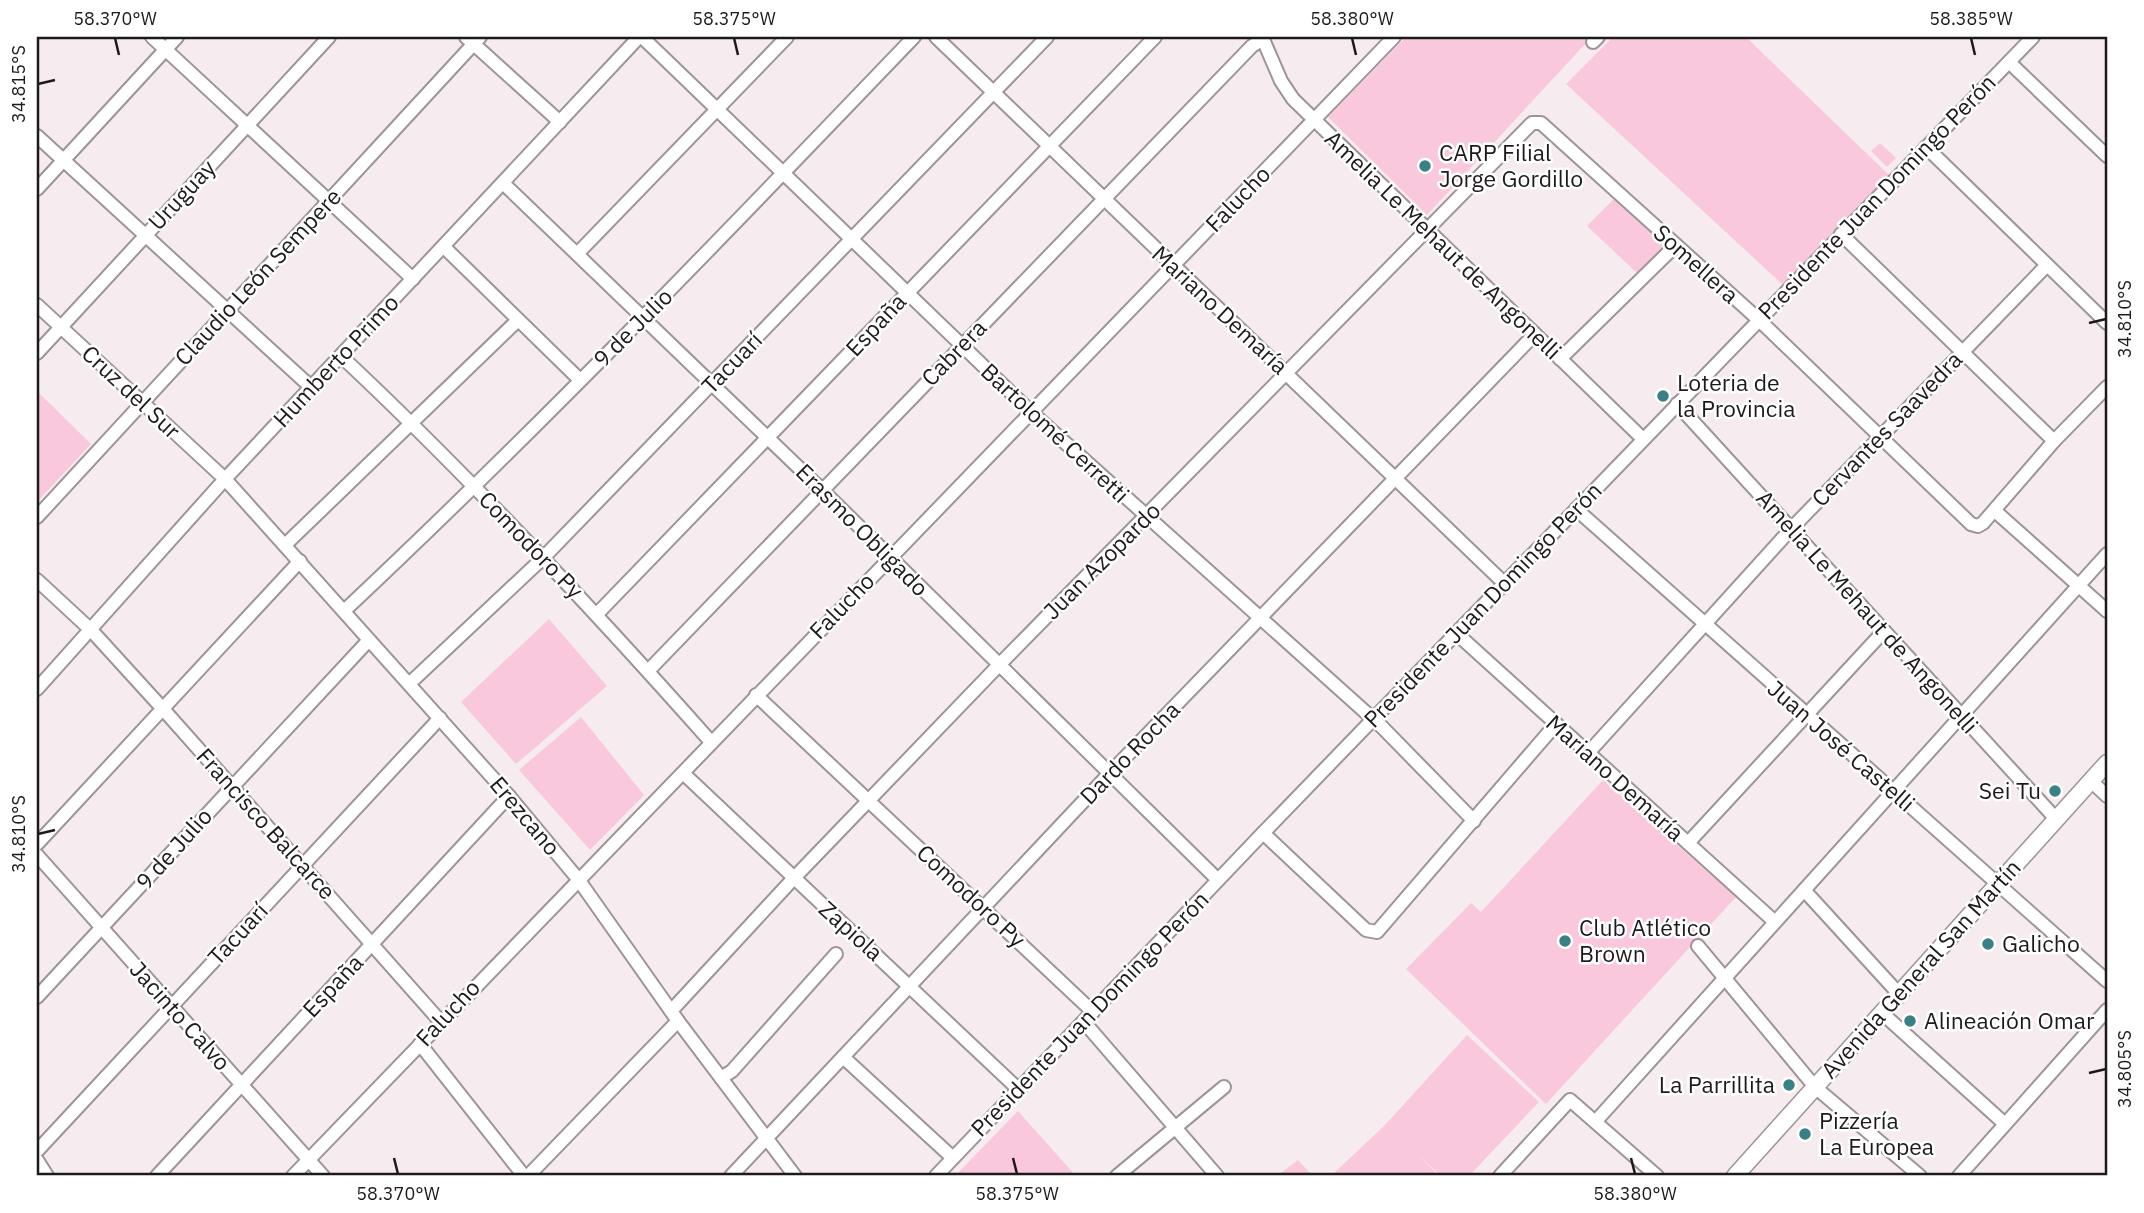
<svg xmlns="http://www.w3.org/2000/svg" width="2144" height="1213" font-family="'IBM Plex Sans',sans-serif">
  <rect width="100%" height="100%" fill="#f6ecf0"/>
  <g fill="#fac8dc">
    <polygon points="1406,37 1581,37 1587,42 1427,215 1328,117"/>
    <polygon points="1613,37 1746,37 1890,176 1784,286 1566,84"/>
    <polygon points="1880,143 1896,158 1887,167 1871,151"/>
    <polygon points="1615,198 1665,245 1637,273 1587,226"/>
    <polygon points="37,391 91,444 37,502"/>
    <polygon points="549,619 607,686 516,764 461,702"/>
    <polygon points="581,717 644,795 590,850 519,770"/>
    <polygon points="1603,780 1736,897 1546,1104 1406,969 1471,903 1481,912"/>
    <polygon points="1467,1035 1539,1102 1469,1176 1441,1176 1418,1155 1439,1176 1331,1176 1385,1125"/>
    <polygon points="1018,1111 1076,1176 955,1176"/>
    <polygon points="1298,1160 1313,1176 1277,1176"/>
  </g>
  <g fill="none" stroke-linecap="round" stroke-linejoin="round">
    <g stroke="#9e9498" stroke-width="16">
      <g id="minor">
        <polyline points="152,37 413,279"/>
        <polyline points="466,37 560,122"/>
        <polyline points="642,37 1032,413 1382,727 1474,821"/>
        <polyline points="936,37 1504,583"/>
        <polyline points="1262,37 1281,81 1293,99 1643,439"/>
        <polyline points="1593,42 1598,37"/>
        <polyline points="2009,62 2107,156"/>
        <polyline points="37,136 312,388"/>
        <polyline points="1926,147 2107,323"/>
        <polyline points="503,183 823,491 1218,880"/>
        <polyline points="37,189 177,37"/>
        <polyline points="1841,234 2054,441"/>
        <polyline points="444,247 580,380"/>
        <polyline points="577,254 787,37"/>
        <polyline points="37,305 225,479 509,796 578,879 678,1021 795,1176"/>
        <polyline points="37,353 329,37"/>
        <path d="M342,357c130,122 251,252 369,385"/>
        <polyline points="1560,359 1675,246"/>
        <polyline points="1677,404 2056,819"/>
        <polyline points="1576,509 2107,981"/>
        <polyline points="1995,511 2107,611"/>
        <polyline points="37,517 480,37"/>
        <polyline points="286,544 518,320"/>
        <polyline points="37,580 91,630 163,709 440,1021"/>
        <path d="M344,611c197,-185 383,-379 570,-574"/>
        <polyline points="597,614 1155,37"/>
        <polyline points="1456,633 1775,922"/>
        <polyline points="648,671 1252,46 1263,39"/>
        <polyline points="410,683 543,558 1047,37"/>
        <polyline points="37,689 225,479 639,37"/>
        <polyline points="756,695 1093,1012"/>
        <polyline points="1589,752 1791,529 2047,265"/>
        <polyline points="683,773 1018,1089"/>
        <polyline points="2091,781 2107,796"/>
        <polyline points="1263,833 1366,930 1377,932 1556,724"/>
        <polyline points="1688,843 1884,631"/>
        <polyline points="37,844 300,561"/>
        <polyline points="37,855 323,1176"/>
        <polyline points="1804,890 1899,994"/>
        <polyline points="1698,946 1815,1087 1920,1176"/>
        <polyline points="37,997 369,640"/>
        <polyline points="671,1011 793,879 999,665 1532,123 1541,123 1758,319 1971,524 1978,526 1983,523 2054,441 2107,387"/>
        <polyline points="1882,1013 2005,1124"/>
        <polyline points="1084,1022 1217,1176"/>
        <polyline points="420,1044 524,1176"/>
        <polyline points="843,1057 953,1158"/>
        <polyline points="721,1078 732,1071 836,954"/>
        <polyline points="1596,1121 2107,554"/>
        <polyline points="37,1151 440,718"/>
        <polyline points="37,1160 47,1176"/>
        <polyline points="157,1176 509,796"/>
        <polyline points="293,1176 1394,37"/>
        <polyline points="528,1176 678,1021"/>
        <polyline points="731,1176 1110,773 1535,334"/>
        <polyline points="936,1176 1263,833 2033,37"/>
        <polyline points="1117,1176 1224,1087"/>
        <polyline points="1500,1176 1570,1100 1657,1176"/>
        <polyline points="1959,1176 2107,1010"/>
      </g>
    </g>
    <g stroke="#9e9498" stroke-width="19">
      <polyline id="major" points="1735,1176 2107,763"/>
    </g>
    <use href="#minor" stroke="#fff" stroke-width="12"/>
    <use href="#major" stroke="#fff" stroke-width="16"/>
  </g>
  <path fill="none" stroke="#1e1a1c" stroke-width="2.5" d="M115,38l4,17M734,38l4,17M1352,38l4,17M1971,38l4,17M38,84l17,-4M2089,323l17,-4M38,834l17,-4M2089,1073l17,-4M394,1158l4,16M1013,1158l4,16M1631,1158l4,16"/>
  <g fill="#398187" stroke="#fff" stroke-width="2.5">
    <circle cx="1425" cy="166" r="7"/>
    <circle cx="1663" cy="396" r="7"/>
    <circle cx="2055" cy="791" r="7"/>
    <circle cx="1565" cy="941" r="7"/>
    <circle cx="1988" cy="944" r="7"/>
    <circle cx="1910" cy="1021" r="7"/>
    <circle cx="1789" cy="1085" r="7"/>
    <circle cx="1805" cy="1134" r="7"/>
  </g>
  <g text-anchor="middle" stroke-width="5" stroke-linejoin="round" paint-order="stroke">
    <g font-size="23" fill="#1e1a1c" stroke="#fff" text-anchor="start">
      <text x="1439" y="161">CARP Filial<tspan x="1439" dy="26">Jorge Gordillo</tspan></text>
      <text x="1677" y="391">Loteria de<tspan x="1677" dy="26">la Provincia</tspan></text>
      <text x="2041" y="799" text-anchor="end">Sei Tu</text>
      <text x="1579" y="936">Club Atlético<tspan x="1579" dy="26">Brown</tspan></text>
      <text x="2002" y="952">Galicho</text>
      <text x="1924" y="1029">Alineación Omar</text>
      <text x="1775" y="1093" text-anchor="end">La Parrillita</text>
      <text x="1819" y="1129">Pizzería<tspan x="1819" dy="26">La Europea</tspan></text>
    </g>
    <g font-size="23" fill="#1e1a1c" stroke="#fff">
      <text transform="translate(182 195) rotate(-47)" y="8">Uruguay</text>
      <text transform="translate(1877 197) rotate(-46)" y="8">Presidente Juan Domingo Perón</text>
      <text transform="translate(1238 199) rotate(-46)" y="8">Falucho</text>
      <text transform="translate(1443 245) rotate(44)" y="8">Amelia Le Mehaut de Angonelli</text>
      <text transform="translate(1696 264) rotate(42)" y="8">Somellera</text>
      <text transform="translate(258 277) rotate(-47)" y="8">Claudio León Sempere</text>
      <text transform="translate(1220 310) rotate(43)" y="8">Mariano Demaría</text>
      <text transform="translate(876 325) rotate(-47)" y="8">España</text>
      <text transform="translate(633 328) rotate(-45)" y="8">9 de Julio</text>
      <text transform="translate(954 353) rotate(-46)" y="8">Cabrera</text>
      <text transform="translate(336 361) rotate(-47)" y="8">Humberto Primo</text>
      <text transform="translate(732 363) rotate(-46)" y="8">Tacuarí</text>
      <text transform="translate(131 392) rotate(43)" y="8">Cruz del Sur</text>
      <text transform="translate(1887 429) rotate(-46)" y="8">Cervantes Saavedra</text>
      <text transform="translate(1055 433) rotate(43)" y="8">Bartolomé Cerretti</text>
      <text transform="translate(862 530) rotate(45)" y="8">Erasmo Obligado</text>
      <text transform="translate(531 545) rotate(46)" y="8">Comodoro Py</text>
      <text transform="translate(1102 561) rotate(-45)" y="8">Juan Azopardo</text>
      <text transform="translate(1483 605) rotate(-46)" y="8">Presidente Juan Domingo Perón</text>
      <text transform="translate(842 606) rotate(-46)" y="8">Falucho</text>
      <text transform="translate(1867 612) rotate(48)" y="8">Amelia Le Mehaut de Angonelli</text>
      <text transform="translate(1841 746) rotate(41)" y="8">Juan José Castelli</text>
      <text transform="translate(1130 753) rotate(-46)" y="8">Dardo Rocha</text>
      <text transform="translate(1615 778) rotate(42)" y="8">Mariano Demaría</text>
      <text transform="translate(525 816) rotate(50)" y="8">Erezcano</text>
      <text transform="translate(266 824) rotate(48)" y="8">Francisco Balcarce</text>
      <text transform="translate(174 849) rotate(-48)" y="8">9 de Julio</text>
      <text transform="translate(971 896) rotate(43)" y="8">Comodoro Py</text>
      <text transform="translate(851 931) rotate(42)" y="8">Zapiola</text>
      <text transform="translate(238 934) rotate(-47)" y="8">Tacuarí</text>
      <text transform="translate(1921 969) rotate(-48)" y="8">Avenida General San Martín</text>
      <text transform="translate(333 986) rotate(-47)" y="8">España</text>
      <text transform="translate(448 1013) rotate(-47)" y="8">Falucho</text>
      <text transform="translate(1090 1014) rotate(-46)" y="8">Presidente Juan Domingo Perón</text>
      <text transform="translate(180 1016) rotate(48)" y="8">Jacinto Calvo</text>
    </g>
  </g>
  <rect width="2144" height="1213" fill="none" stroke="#ffffff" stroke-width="77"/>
  <rect x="38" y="38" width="2068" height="1136" fill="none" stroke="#1e1a1c" stroke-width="2.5"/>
  <g font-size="18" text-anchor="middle" fill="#1e1a1c">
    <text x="115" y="25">58.370°W</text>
    <text x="734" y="25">58.375°W</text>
    <text x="1352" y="25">58.380°W</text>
    <text x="1971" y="25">58.385°W</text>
    <text transform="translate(19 84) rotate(-90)" y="6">34.815°S</text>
    <text transform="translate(2125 319) rotate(-90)" y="6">34.810°S</text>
    <text transform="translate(19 834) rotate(-90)" y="6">34.810°S</text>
    <text transform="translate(2125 1069) rotate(-90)" y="6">34.805°S</text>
    <text x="398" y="1200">58.370°W</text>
    <text x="1017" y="1200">58.375°W</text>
    <text x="1635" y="1200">58.380°W</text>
  </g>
</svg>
